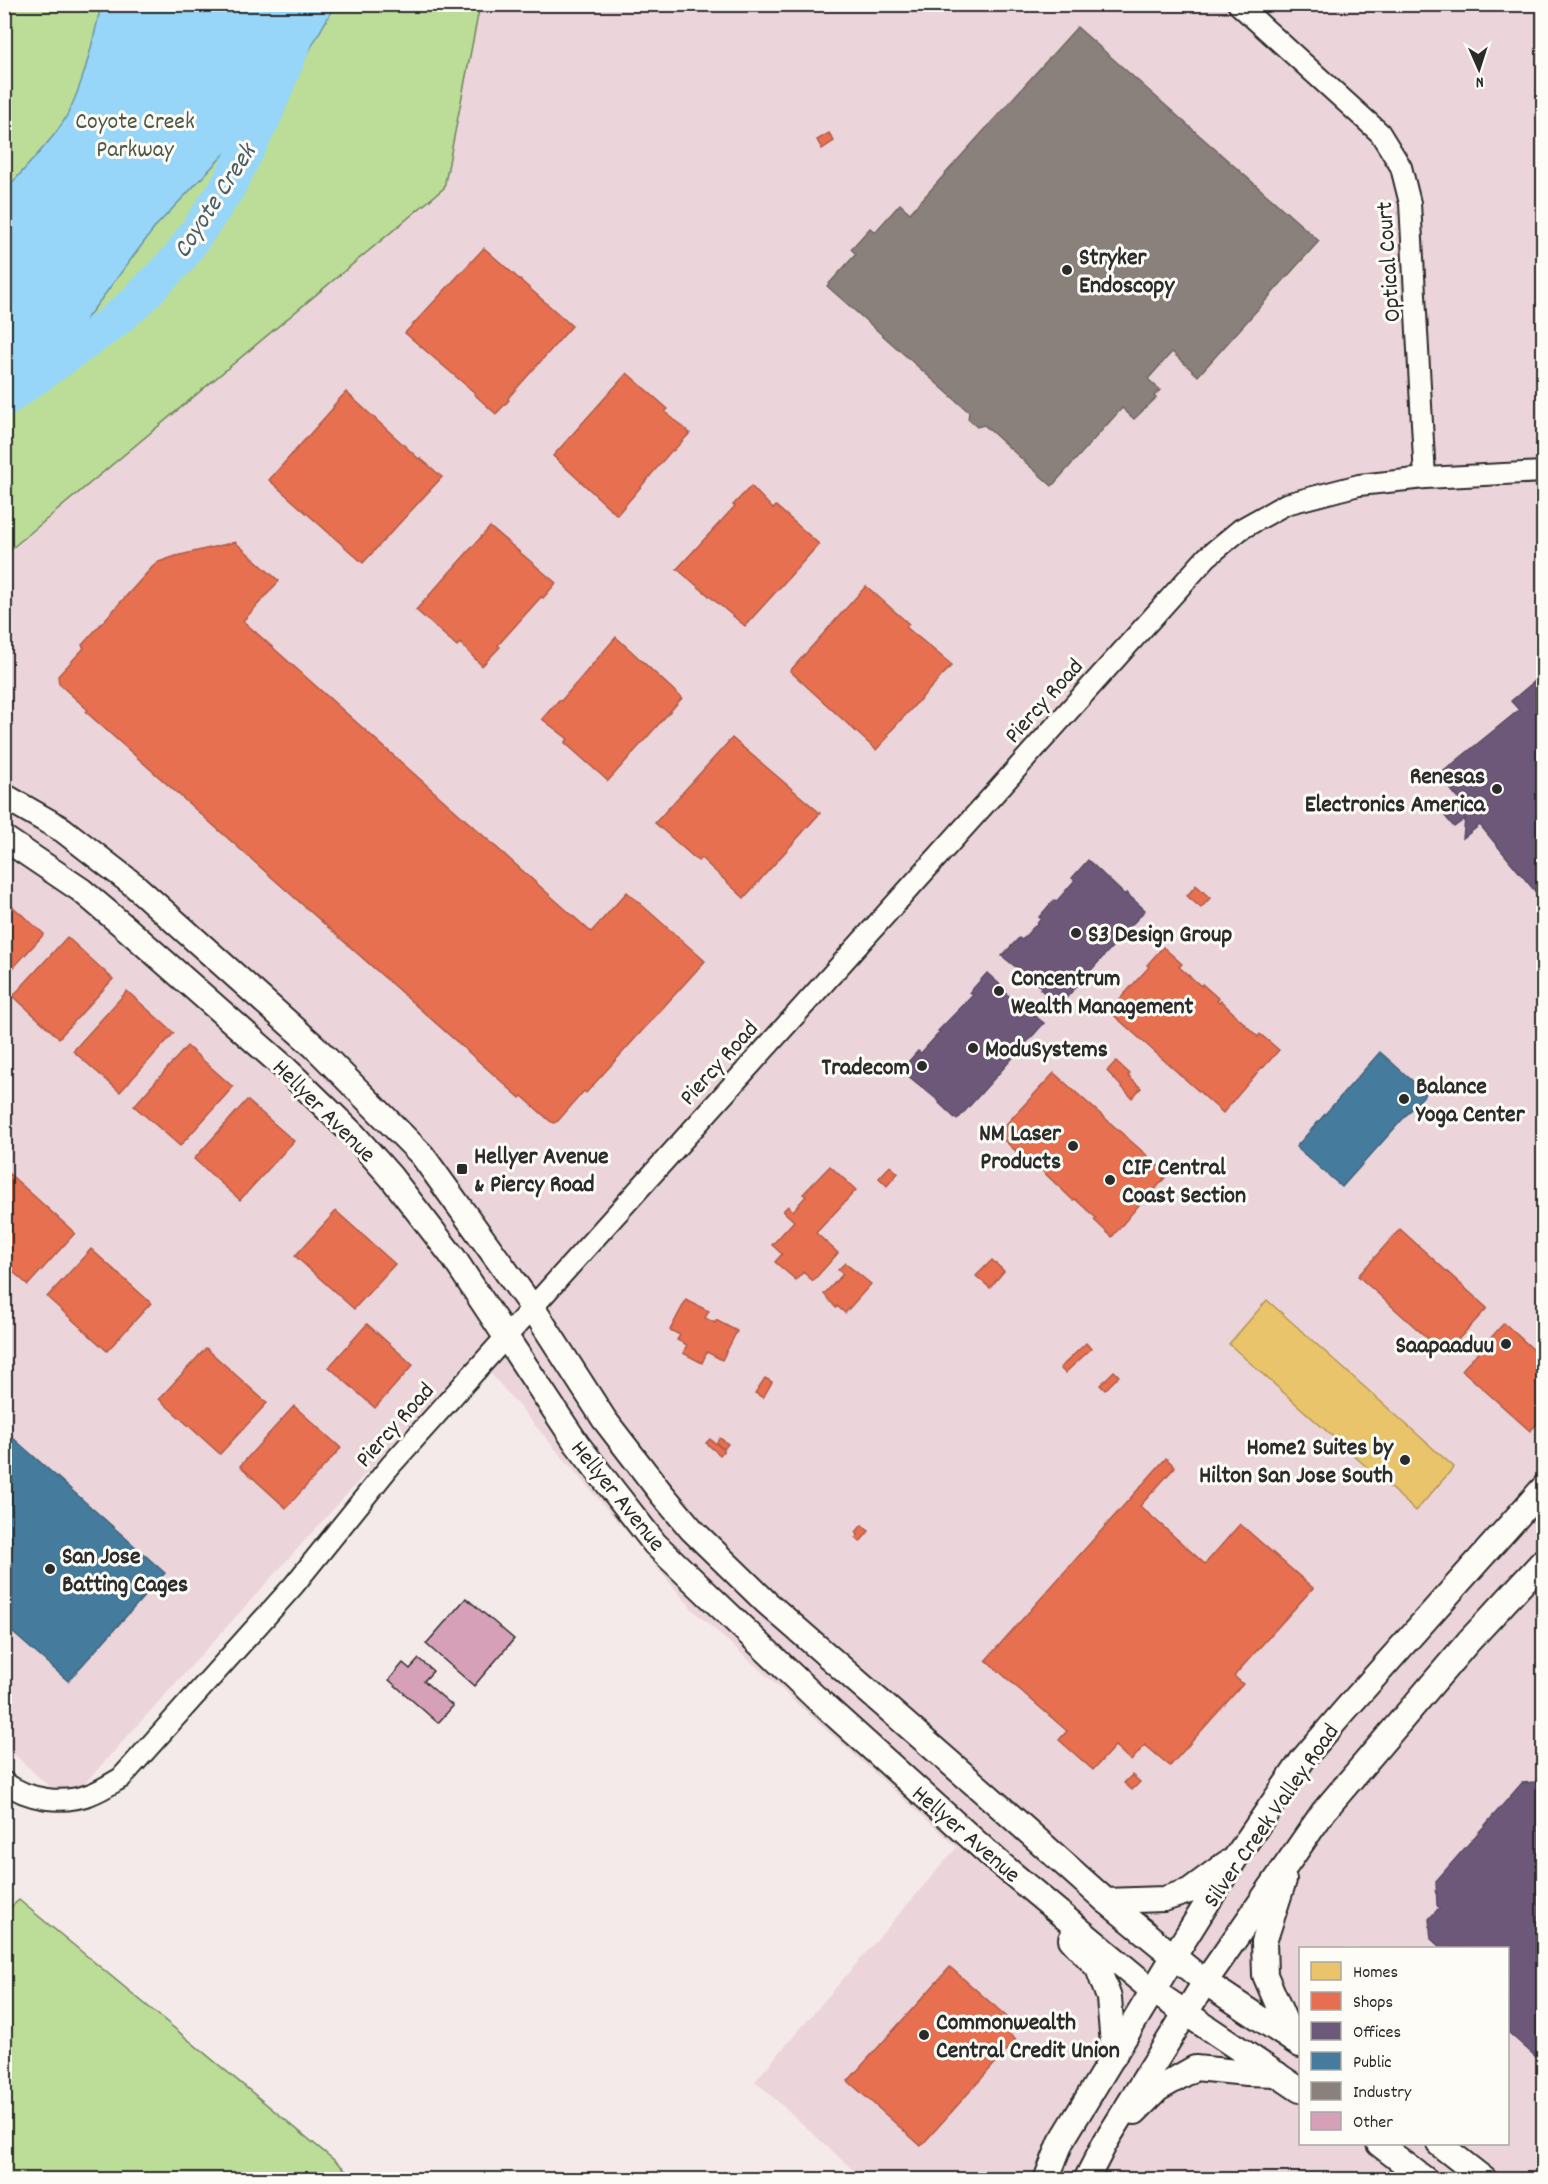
<svg xmlns="http://www.w3.org/2000/svg" width="1548" height="2184" font-family="Dekko,sans-serif">
  <rect width="100%" height="100%" fill="#f5eaea"/>
  <filter id="ink" filterUnits="userSpaceOnUse"><feTurbulence type="fractalNoise" baseFrequency=".0167" numOctaves="2"/><feDisplacementMap in="SourceGraphic" scale="12" xChannelSelector="R" yChannelSelector="G"/><feConvolveMatrix kernelMatrix="1 2 1 2 8 2 1 2 1" color-interpolation-filters="sRGB"/></filter>
  <g filter="url(#ink)">
    <path fill="#ecd4db" fill-rule="evenodd" d="M480,5h1063v2174h-680l-108,-98 202,-234 -263,-236 -220,-257 -407,449 -62,-57 -1,-1192 440,-366zM1300,1948h208v196h-208z"/>
    <g fill="#bbdd97" stroke="#738461" stroke-width="1.5">
      <polygon points="5,5 480,5 444,188 5,554"/>
      <polygon points="19,1900 357,2179 5,2179 5,1912"/>
    </g>
    <path fill="#97d6f8" stroke="#6c92a6" stroke-width="1.5" d="M101,5h234l-46,81 -133,140 -78,104 -40,50 -33,36v-225c17,-20 36,-39 52,-60 23,-30 36,-89 44,-126z"/>
    <polygon fill="#e9c46a" stroke="#b09657" stroke-width="1.5" points="1267,1300 1454,1467 1416,1511 1229,1344"/>
    <g fill="#e76f51" stroke="#af5b46" stroke-width="1.5">
      <polygon points="829,133 834,141 822,149 817,140"/>
      <polygon points="484,248 572,326 508,398 509,400 496,414 474,394 475,393 405,333"/>
      <polygon points="627,373 668,409 665,412 690,433 673,451 672,450 617,515 553,456"/>
      <polygon points="346,392 419,459 420,458 442,477 363,563 269,480 334,407 333,406"/>
      <polygon points="751,486 773,509 776,506 819,544 745,626 677,569 735,506 733,505"/>
      <polygon points="490,527 556,583 543,598 541,597 498,645 500,647 482,666 460,643 457,646 416,610"/>
      <polygon points="235,542 279,581 243,621 591,932 627,892 705,961 586,1093 584,1091 558,1121 554,1123 550,1121 522,1096 520,1098 86,712 88,710 59,684 58,676 84,648 82,645 156,563 176,556"/>
      <polygon points="866,586 909,624 906,627 952,665 887,735 889,736 876,750 790,671"/>
      <polygon points="616,637 682,698 608,781 565,743 568,739 542,719 559,700 561,701"/>
      <polygon points="732,738 820,813 744,898 701,858 698,861 655,823"/>
      <polygon points="1196,885 1210,898 1201,908 1187,896"/>
      <polygon points="4,899 44,934 4,978"/>
      <polygon points="67,937 113,979 59,1038 13,996"/>
      <polygon points="1163,947 1182,964 1179,967 1201,986 1202,984 1219,999 1217,1001 1219,1003 1221,1001 1258,1037 1260,1034 1279,1050 1263,1068 1262,1067 1223,1113 1109,1011 1149,967 1147,965"/>
      <polygon points="127,991 174,1033 120,1092 73,1051"/>
      <polygon points="187,1046 233,1087 180,1146 134,1106"/>
      <polygon points="1116,1061 1130,1074 1128,1076 1141,1088 1132,1098 1107,1071"/>
      <polygon points="1054,1073 1168,1174 1152,1193 1150,1192 1112,1237 1094,1220 1096,1218 1075,1199 1073,1200 1018,1148 1016,1151 997,1134"/>
      <polygon points="247,1100 294,1141 240,1200 194,1159"/>
      <polygon points="830,1166 856,1190 816,1233 838,1253 813,1281 803,1272 796,1280 775,1262 782,1254 772,1245 794,1221 783,1211 788,1206 793,1211 806,1196 803,1194"/>
      <polygon points="890,1166 898,1173 887,1186 879,1178"/>
      <polygon points="4,1169 75,1233 28,1285 4,1264"/>
      <polygon points="336,1211 395,1264 354,1309 295,1256"/>
      <polygon points="1400,1229 1487,1308 1445,1354 1358,1276"/>
      <polygon points="91,1249 151,1303 107,1351 47,1297"/>
      <polygon points="992,1260 1004,1271 990,1288 976,1276"/>
      <polygon points="845,1263 871,1284 845,1313 837,1306 836,1308 824,1294 843,1274 838,1270"/>
      <polygon points="686,1300 709,1311 705,1318 715,1323 716,1320 737,1331 722,1360 707,1352 702,1363 683,1353 687,1345 677,1340 680,1335 670,1330"/>
      <polygon points="1504,1323 1544,1359 1544,1417 1530,1431 1462,1370"/>
      <polygon points="367,1324 413,1365 375,1408 329,1367"/>
      <polygon points="1086,1343 1091,1349 1065,1373 1060,1368"/>
      <polygon points="206,1348 267,1403 220,1454 159,1399"/>
      <polygon points="1114,1371 1119,1376 1105,1390 1100,1385"/>
      <polygon points="765,1378 772,1382 763,1398 755,1393"/>
      <polygon points="294,1406 341,1448 286,1508 240,1466"/>
      <polygon points="720,1438 728,1444 724,1449 716,1443"/>
      <polygon points="710,1439 724,1450 720,1455 706,1443"/>
      <polygon points="1166,1458 1175,1467 1140,1506 1205,1564 1240,1524 1313,1588 1234,1676 1243,1684 1170,1766 1145,1745 1131,1761 1115,1746 1093,1770 1059,1740 1067,1731 986,1660"/>
      <polygon points="862,1525 869,1531 860,1542 856,1538 858,1535 856,1532"/>
      <polygon points="1132,1775 1140,1782 1132,1790 1124,1783"/>
      <polygon points="950,1967 1015,2024 1007,2032 1016,2040 921,2146 848,2081"/>
    </g>
    <g fill="#6d597a" stroke="#594b62" stroke-width="1.5">
      <polygon points="1544,666 1544,684 1535,673"/>
      <polygon points="1536,680 1544,689 1544,902 1480,825 1463,838 1465,819 1454,827 1445,816 1462,803 1439,775 1519,710 1511,701"/>
      <polygon points="1088,860 1125,895 1126,893 1145,910 1059,1006 1040,989 1042,988 1002,956 1019,938 1022,940 1041,919 1039,917 1054,900 1056,902 1075,880 1072,878"/>
      <polygon points="987,973 1006,990 1004,992 1044,1023 957,1120 939,1103 940,1102 901,1070 918,1051 921,1053 940,1032 938,1031 973,995 970,992"/>
      <polygon points="1544,1773 1544,2064 1508,2032 1508,1948 1441,1948 1431,1939 1429,1919 1439,1908 1437,1905 1436,1881 1522,1783 1535,1782"/>
    </g>
    <g fill="#457b9d" stroke="#3d637b" stroke-width="1.5">
      <polygon points="1380,1052 1426,1093 1342,1187 1296,1147"/>
      <polygon points="4,1430 165,1573 68,1681 4,1625"/>
    </g>
    <polygon fill="#8a817c" stroke="#6e6764" stroke-width="1.5" points="1077,27 1319,241 1198,376 1172,352 1148,379 1160,390 1154,396 1156,398 1134,419 1122,408 1052,486 984,425 977,427 968,419 969,412 827,286 856,254 851,249 870,228 875,232 900,204 910,213"/>
    <g fill="none" stroke-linecap="round" stroke-linejoin="round">
      <polyline stroke="#97d6f8" stroke-width="36" points="4,399 109,325 134,304 180,257 226,190 263,118 309,4"/>
    </g>
    <g fill="#d6a0b8" stroke="#2b2b2b" stroke-width="1.5">
      <polygon points="466,1598 514,1639 474,1686 426,1644"/>
      <polygon points="419,1659 433,1671 424,1681 453,1706 438,1723 389,1680 403,1663 410,1669"/>
    </g>
    <g fill="none" stroke-linecap="round" stroke-linejoin="round">
      <g stroke="#2b2b2b" stroke-width="24">
        <g id="minor">
          <polyline points="1238,4 1380,133 1401,167 1410,203 1425,478"/>
          <path d="M4,1782c24,18 59,23 87,12 11,-4 21,-11 30,-16l173,-193 96,-119 817,-909 34,-28 45,-25 73,-19 66,-7 119,-6"/>
        </g>
      </g>
      <g stroke="#2b2b2b" stroke-width="28">
        <g id="major">
          <polyline points="4,796 63,830 134,885 314,1046 422,1155 532,1307 604,1419 661,1493 692,1530 766,1602 986,1794 1106,1901 1205,1982 1300,2045"/>
          <polyline points="4,838 81,890 126,928 285,1068 353,1134 391,1177 453,1257 577,1444 655,1544 815,1697 997,1861 1153,1991 1300,2090"/>
          <polyline points="1284,1880 1264,1942 1265,1975 1293,2040"/>
          <polyline points="1106,1901 1164,1899 1189,1891 1227,1863"/>
          <polyline points="1071,1939 1098,1968 1109,1998 1114,2056"/>
          <polyline points="1135,2112 1158,2089 1195,2068 1247,2073 1277,2074"/>
          <polyline points="1379,2144 1426,2180"/>
          <polyline points="1439,2144 1485,2180"/>
          <polyline points="1046,2180 1061,2142 1174,1956 1236,1857 1303,1759 1345,1710 1544,1487"/>
          <polyline points="1086,2180 1106,2141 1205,1982 1324,1811 1468,1642 1544,1560"/>
        </g>
      </g>
      <use href="#minor" stroke="#fdfcf7" stroke-width="20"/>
      <use href="#major" stroke="#fdfcf7" stroke-width="24"/>
    </g>
  </g>
  <g fill="#2b2b2b" stroke="#fdfcf7" stroke-width="2">
    <circle cx="1067" cy="270" r="6"/>
    <circle cx="1497" cy="789" r="6"/>
    <circle cx="1076" cy="933" r="6"/>
    <circle cx="999" cy="991" r="6"/>
    <circle cx="973" cy="1048" r="6"/>
    <circle cx="922" cy="1066" r="6"/>
    <circle cx="1404" cy="1099" r="6"/>
    <circle cx="1073" cy="1146" r="6"/>
    <rect x="456" y="1163" width="12" height="12" rx="3"/>
    <circle cx="1110" cy="1180" r="6"/>
    <circle cx="1506" cy="1344" r="6"/>
    <circle cx="1405" cy="1460" r="6"/>
    <circle cx="50" cy="1569" r="6"/>
    <circle cx="924" cy="2035" r="6"/>
  </g>
  <g text-anchor="middle" stroke-width="6" stroke-linejoin="round" paint-order="stroke">
    <g font-size="24" fill="#4f5846" stroke="#fdfcf7">
      <text x="135" y="128">Coyote Creek<tspan x="135" dy="28">Parkway</tspan></text>
    </g>
    <g font-size="24" font-weight="bold" fill="#2b2b2b" stroke="#fdfcf7" text-anchor="start">
      <text x="1079" y="264">Stryker<tspan x="1079" dy="28">Endoscopy</tspan></text>
      <text x="1485" y="783" text-anchor="end">Renesas<tspan x="1485" dy="28">Electronics America</tspan></text>
      <text x="1088" y="941">S3 Design Group</text>
      <text x="1011" y="985">Concentrum<tspan x="1011" dy="28">Wealth Management</tspan></text>
      <text x="985" y="1056">ModuSystems</text>
      <text x="910" y="1074" text-anchor="end">Tradecom</text>
      <text x="1416" y="1093">Balance<tspan x="1416" dy="28">Yoga Center</tspan></text>
      <text x="1061" y="1140" text-anchor="end">NM Laser<tspan x="1061" dy="28">Products</tspan></text>
      <text x="474" y="1163">Hellyer Avenue<tspan x="474" dy="28">&amp; Piercy Road</tspan></text>
      <text x="1122" y="1174">CIF Central<tspan x="1122" dy="28">Coast Section</tspan></text>
      <text x="1494" y="1352" text-anchor="end">Saapaaduu</text>
      <text x="1393" y="1454" text-anchor="end">Home2 Suites by<tspan x="1393" dy="28">Hilton San Jose South</tspan></text>
      <text x="62" y="1563">San Jose<tspan x="62" dy="28">Batting Cages</tspan></text>
      <text x="936" y="2029">Commonwealth<tspan x="936" dy="28">Central Credit Union</tspan></text>
    </g>
    <g font-size="24" fill="#2b2b2b" stroke="#fdfcf7">
      <text transform="translate(1387 262) rotate(-94)" y="8">Optical Court</text>
      <text transform="translate(1043 700) rotate(-48)" y="8">Piercy Road</text>
      <text transform="translate(718 1062) rotate(-48)" y="8">Piercy Road</text>
      <text transform="translate(325 1110) rotate(45)" y="8">Hellyer Avenue</text>
      <text transform="translate(394 1424) rotate(-48)" y="8">Piercy Road</text>
      <text transform="translate(619 1495) rotate(51)" y="8">Hellyer Avenue</text>
      <text transform="translate(1270 1815) rotate(-55)" y="8">Silver Creek Valley Road</text>
      <text transform="translate(967 1833) rotate(41)" y="8">Hellyer Avenue</text>
    </g>
    <g font-size="26" font-style="italic" fill="#4b5e68" stroke="#fdfcf7">
      <text transform="translate(213 200) rotate(-57)" y="9">Coyote Creek</text>
    </g>
  </g>
  <rect width="1548" height="2184" fill="none" stroke="#fdfcf7" stroke-width="24"/>
  <rect x="12" y="12" width="1524" height="2160" fill="none" stroke="#2b2b2b" stroke-width="2" filter="url(#ink)"/>
  <rect x="1299" y="1947" width="210" height="198" fill="#fdfcf7" stroke="#a9a8a5" stroke-width="1.5"/>
  <rect x="1311" y="1962" width="30" height="18" fill="#e9c46a" stroke="#a9a8a5" stroke-width="1.5"/>
  <text x="1353" y="1977" font-size="18" fill="#2b2b2b">Homes</text>
  <rect x="1311" y="1992" width="30" height="18" fill="#e76f51" stroke="#a9a8a5" stroke-width="1.5"/>
  <text x="1353" y="2007" font-size="18" fill="#2b2b2b">Shops</text>
  <rect x="1311" y="2022" width="30" height="18" fill="#6d597a" stroke="#a9a8a5" stroke-width="1.5"/>
  <text x="1353" y="2037" font-size="18" fill="#2b2b2b">Offices</text>
  <rect x="1311" y="2052" width="30" height="18" fill="#457b9d" stroke="#a9a8a5" stroke-width="1.5"/>
  <text x="1353" y="2067" font-size="18" fill="#2b2b2b">Public</text>
  <rect x="1311" y="2082" width="30" height="18" fill="#8a817c" stroke="#a9a8a5" stroke-width="1.5"/>
  <text x="1353" y="2097" font-size="18" fill="#2b2b2b">Industry</text>
  <rect x="1311" y="2112" width="30" height="18" fill="#d6a0b8" stroke="#a9a8a5" stroke-width="1.5"/>
  <text x="1353" y="2127" font-size="18" fill="#2b2b2b">Other</text>
  <g transform="translate(1479 69) rotate(177)" stroke="#fdfcf7" stroke-width="4.5" paint-order="stroke">
  <path d="M0-4.5L10 22L0 15L-10 22Z" fill="#2b2b2b"/>
  <text y="-9" font-size="16" font-weight="bold" text-anchor="middle" fill="#2b2b2b">N</text>
  </g>
</svg>
